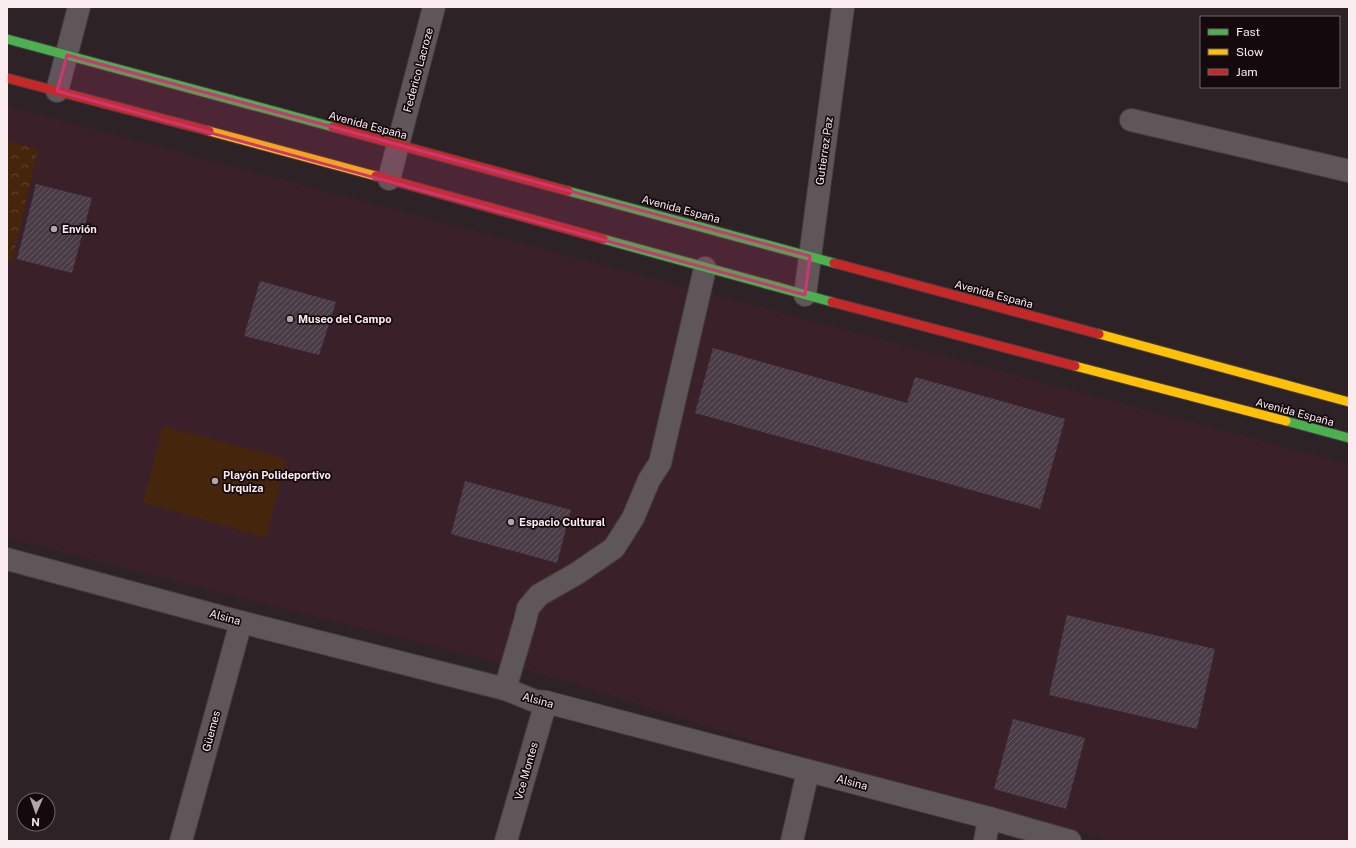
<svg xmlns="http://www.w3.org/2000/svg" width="1356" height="848" font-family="'Public Sans',sans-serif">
  <defs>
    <pattern id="park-crowns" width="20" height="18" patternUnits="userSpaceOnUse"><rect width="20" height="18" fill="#45250b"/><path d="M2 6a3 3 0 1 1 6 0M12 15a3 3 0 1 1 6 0" fill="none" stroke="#61452f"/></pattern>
    <pattern id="building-hatch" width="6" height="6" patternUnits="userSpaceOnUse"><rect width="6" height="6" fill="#493c46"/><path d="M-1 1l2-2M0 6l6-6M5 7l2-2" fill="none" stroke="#645861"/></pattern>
  </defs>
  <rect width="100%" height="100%" fill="#2d2226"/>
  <polygon fill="#3a2029" points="7,106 1349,464 1349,841 1111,841 804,757 545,675 7,538"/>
  <polygon fill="#45250b" points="163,426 286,459 266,538 143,502"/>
  <polygon fill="url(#park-crowns)" points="7,141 38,149 12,262 7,261"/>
  <g fill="url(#building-hatch)">
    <polygon points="36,184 92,198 72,273 17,259"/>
    <polygon points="260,281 336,302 319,355 244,336"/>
    <polygon points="713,348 907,403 915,377 1065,419 1040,509 695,413"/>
    <polygon points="465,481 571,510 557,563 451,534"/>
    <polygon points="1067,615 1215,649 1197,729 1049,695"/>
    <polygon points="1013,719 1085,738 1066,809 994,789"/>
  </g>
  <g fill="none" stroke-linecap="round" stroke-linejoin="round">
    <g stroke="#473d40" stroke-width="24">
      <g id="street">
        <polyline points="57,91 79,7"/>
        <polyline points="1131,120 1349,171"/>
        <polyline points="389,179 434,7"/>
        <polyline points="805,295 843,7"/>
        <polyline points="7,559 241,622 505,689 535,701 546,702 989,818 1070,841"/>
        <polyline points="505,689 525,621 528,608 539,595 576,574 614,548 633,518 649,480 660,463 705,268"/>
        <polyline points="181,841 241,622"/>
        <polyline points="506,841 546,702"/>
        <polyline points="792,841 808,771"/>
        <polyline points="985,841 989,818"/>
      </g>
    </g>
    <g stroke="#473d40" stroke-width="11">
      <g id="fast">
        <polyline points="7,39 333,127"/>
        <polyline points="568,191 834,263"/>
        <polyline points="603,239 832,302"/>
        <polyline points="1286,421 1349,438"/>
      </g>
    </g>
    <g stroke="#473d40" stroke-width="11">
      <g id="slow">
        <polyline points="209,131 376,176"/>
        <polyline points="1099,334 1349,402"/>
        <polyline points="1075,366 1286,421"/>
      </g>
    </g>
    <g stroke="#473d40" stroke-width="11">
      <g id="jam">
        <polyline points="7,78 209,131"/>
        <polyline points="333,127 568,191"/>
        <polyline points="376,176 603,239"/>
        <polyline points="834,263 1099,334"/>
        <polyline points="832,302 1075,366"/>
      </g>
    </g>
    <use href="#street" stroke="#5f5659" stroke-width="22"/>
    <use href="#fast" stroke="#4caf50" stroke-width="9"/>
    <use href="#slow" stroke="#ffc107" stroke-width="9"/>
    <use href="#jam" stroke="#c62828" stroke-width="9"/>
  </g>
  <path fill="#cb3871" fill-opacity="0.2" stroke="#cb3871" stroke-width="3" stroke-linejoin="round" d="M67,55l743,201 -5,39 -748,-204z"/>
  <g fill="#b3a5a9" stroke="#140a0e" stroke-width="1.5">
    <circle cx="54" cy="229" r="4"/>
    <circle cx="290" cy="319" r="4"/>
    <circle cx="215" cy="481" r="4"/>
    <circle cx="511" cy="522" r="4"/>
  </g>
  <g text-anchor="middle" stroke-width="3.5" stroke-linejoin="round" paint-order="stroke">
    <g font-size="11" fill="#fbecf0" stroke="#140a0e">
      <text transform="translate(418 70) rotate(-75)" y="4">Federico Lacroze</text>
      <text transform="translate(368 125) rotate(15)" y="4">Avenida España</text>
      <text transform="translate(824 151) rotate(-82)" y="4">Gutierrez Paz</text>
      <text transform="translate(681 209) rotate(15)" y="4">Avenida España</text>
      <text transform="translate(994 294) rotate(15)" y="4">Avenida España</text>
      <text transform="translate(1295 412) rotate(15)" y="4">Avenida España</text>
      <text transform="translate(225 617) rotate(15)" y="4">Alsina</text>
      <text transform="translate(538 700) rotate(15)" y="4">Alsina</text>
      <text transform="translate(211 731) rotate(-75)" y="4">Güemes</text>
      <text transform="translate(526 771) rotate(-74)" y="4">Vce Montes</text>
      <text transform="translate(852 782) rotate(15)" y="4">Alsina</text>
    </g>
    <g font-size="11" font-weight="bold" fill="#fbecf0" stroke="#140a0e" text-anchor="start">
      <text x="62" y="233">Envión</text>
      <text x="298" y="323">Museo del Campo</text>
      <text x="223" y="479">Playón Polideportivo<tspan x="223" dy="13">Urquiza</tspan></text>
      <text x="519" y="526">Espacio Cultural</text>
    </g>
  </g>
  <rect width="1356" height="848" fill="none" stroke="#fbecf0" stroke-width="16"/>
  <rect x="1200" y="16" width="140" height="72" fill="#140a0e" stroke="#706468"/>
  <rect x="1208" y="29" width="20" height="6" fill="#4caf50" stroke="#706468"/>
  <text x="1236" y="36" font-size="12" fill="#fbecf0">Fast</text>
  <rect x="1208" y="49" width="20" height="6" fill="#ffc107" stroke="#706468"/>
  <text x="1236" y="56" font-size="12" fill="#fbecf0">Slow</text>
  <rect x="1208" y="69" width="20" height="6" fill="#c62828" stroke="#706468"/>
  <text x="1236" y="76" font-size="12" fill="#fbecf0">Jam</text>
  <g transform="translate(36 812) rotate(182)"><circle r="19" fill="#140a0e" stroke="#706468"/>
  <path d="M0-3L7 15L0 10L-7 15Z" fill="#b3a5a9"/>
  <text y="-6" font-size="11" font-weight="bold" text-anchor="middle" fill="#fbecf0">N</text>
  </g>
</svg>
